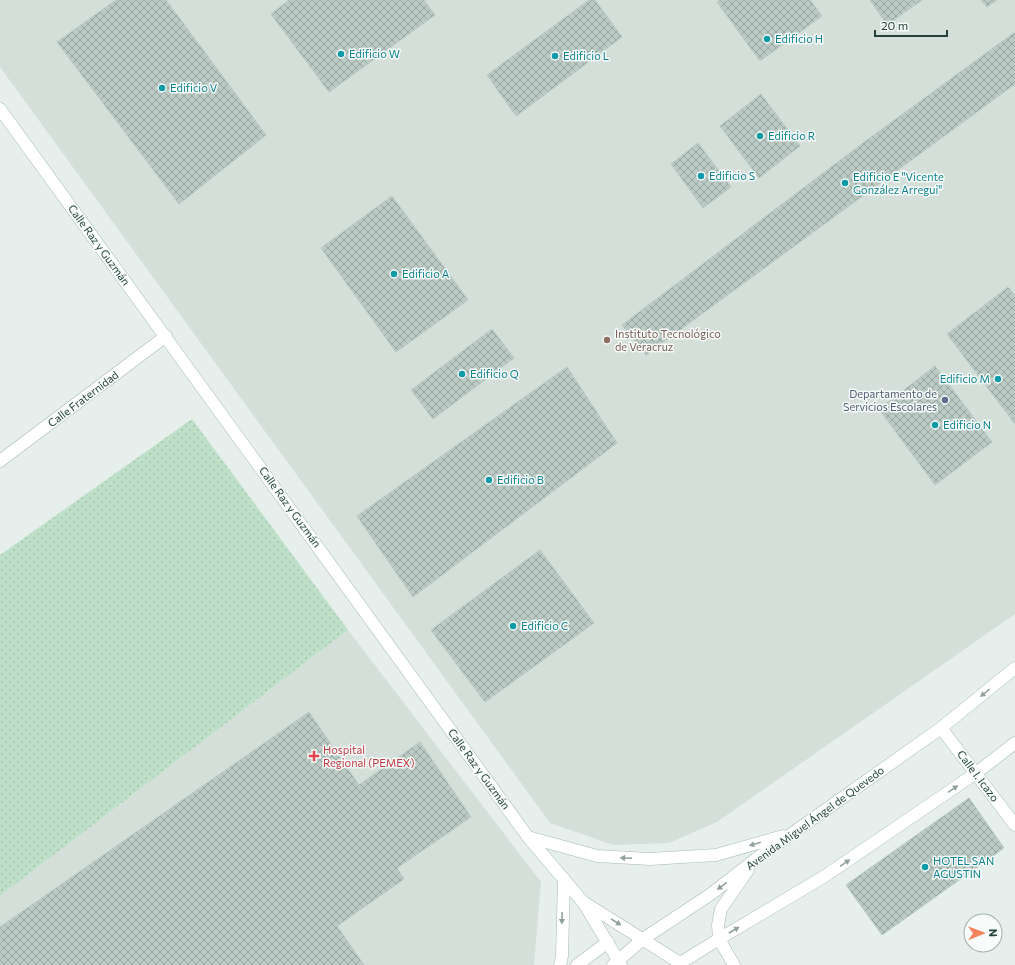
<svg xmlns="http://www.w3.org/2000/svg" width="1015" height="965" font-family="Commissioner,sans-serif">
  <defs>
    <pattern id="grass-dots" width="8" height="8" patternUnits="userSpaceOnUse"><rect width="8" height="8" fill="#bfe0c8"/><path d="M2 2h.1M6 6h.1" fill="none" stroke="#a4c1ad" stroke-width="1.8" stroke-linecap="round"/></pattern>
    <pattern id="building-cross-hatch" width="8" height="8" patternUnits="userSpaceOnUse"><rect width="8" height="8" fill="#bbcac4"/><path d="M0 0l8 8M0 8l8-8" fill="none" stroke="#98a6a0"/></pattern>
  </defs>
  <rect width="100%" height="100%" fill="#e6efeb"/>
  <g fill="#d4dfda">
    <polygon points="0,0 1015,0 1015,614 717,822 669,843 613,845 550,823 0,67"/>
    <polygon points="348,630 541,882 534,965 0,965 0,896"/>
  </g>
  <polygon fill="url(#grass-dots)" points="192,419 348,630 0,896 0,555"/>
  <g fill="url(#building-cross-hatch)" stroke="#b8c9c2">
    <polygon points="116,0 166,0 266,135 179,204 57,42"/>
    <polygon points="289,0 424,0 435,15 329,92 271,14"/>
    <polygon points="589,0 595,0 622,37 516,116 487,75"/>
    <polygon points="720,0 810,0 822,16 760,61 717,2"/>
    <polygon points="870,0 922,0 887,25"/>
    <polygon points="981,0 997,0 987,7"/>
    <polygon points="1015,32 1015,84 646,355 622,325 863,143"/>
    <polygon points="761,94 800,146 759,178 720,126"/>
    <polygon points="698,143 731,187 703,208 671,164"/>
    <polygon points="392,196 468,300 396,352 321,248"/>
    <polygon points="1008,287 1015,296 1015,424 947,334"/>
    <polygon points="492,329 514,358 433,419 411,390"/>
    <polygon points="935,366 992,442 935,485 879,409"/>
    <polygon points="567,367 617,443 413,597 357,516"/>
    <polygon points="540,550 594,623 485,702 431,630"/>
    <polygon points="309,712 359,785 420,742 471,817 397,868 404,879 337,926 364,965 0,965 0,927"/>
    <polygon points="969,798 1004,848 882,935 846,885"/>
  </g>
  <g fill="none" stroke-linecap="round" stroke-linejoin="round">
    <g stroke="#a8b8b2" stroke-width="13">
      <g id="street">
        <polyline points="0,461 166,336"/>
        <polyline points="941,728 1015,825"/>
        <polyline points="719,939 734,965"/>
      </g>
    </g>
    <g stroke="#a4bbb3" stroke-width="13">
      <g id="secondary">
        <polyline points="0,109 528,837 583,902 621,965"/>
        <polyline points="528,837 597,856 650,859 716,855 783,836"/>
        <polyline points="585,903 680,963"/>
        <polyline points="719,939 718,925 721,909 748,870"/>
        <polyline points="560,965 562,956 564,879"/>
        <polyline points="577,965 608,942"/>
        <polyline points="613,965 643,939 711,894 756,859 941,728 1015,668"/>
        <polyline points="677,965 719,939 825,876 976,773 1015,743"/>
      </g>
    </g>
    <use href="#street" stroke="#fff" stroke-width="12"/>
    <use href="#secondary" stroke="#fff" stroke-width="12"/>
  </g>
  <defs><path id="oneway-solid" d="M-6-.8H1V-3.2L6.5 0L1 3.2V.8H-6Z"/></defs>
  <g fill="#92a09c">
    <use href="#oneway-solid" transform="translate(985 693) rotate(141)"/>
    <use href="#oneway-solid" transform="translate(953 789) rotate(-34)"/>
    <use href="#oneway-solid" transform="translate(755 844) rotate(164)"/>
    <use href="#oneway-solid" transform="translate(626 858) rotate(-177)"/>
    <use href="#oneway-solid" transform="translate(845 863) rotate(-34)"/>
    <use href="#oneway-solid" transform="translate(722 886) rotate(143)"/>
    <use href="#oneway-solid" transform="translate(562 918) rotate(91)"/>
    <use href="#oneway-solid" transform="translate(616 922) rotate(32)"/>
    <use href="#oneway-solid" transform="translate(734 930) rotate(-30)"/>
  </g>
  <g fill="#0f9aa8" stroke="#f7fbf9" stroke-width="1.5">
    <circle cx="767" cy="39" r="4"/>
    <circle cx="341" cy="54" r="4"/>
    <circle cx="555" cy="56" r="4"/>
    <circle cx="162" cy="88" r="4"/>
    <circle cx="760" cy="136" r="4"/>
    <circle cx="701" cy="176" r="4"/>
    <circle cx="845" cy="183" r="4"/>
    <circle cx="394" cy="274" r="4"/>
    <circle cx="462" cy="374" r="4"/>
    <circle cx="998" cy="379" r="4"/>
    <circle cx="935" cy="425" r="4"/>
    <circle cx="489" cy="480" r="4"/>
    <circle cx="513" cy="626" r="4"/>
    <circle cx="925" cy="867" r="4"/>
  </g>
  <circle fill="#8d6e63" stroke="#f7fbf9" stroke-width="1.5" cx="607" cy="340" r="4"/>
  <circle fill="#5c6f8a" stroke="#f7fbf9" stroke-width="1.5" cx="945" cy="400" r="4"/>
  <path fill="#e0444e" stroke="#f7fbf9" stroke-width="1.5" d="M312 750h4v4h4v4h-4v4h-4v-4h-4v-4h4z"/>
  <g text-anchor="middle" stroke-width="3" stroke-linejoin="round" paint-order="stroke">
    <g font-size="11" fill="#0d838f" stroke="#f7fbf9" text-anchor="start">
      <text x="775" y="43">Edificio H</text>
      <text x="349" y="58">Edificio W</text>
      <text x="563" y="60">Edificio L</text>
      <text x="170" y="92">Edificio V</text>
      <text x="768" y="140">Edificio R</text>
      <text x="709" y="180">Edificio S</text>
      <text x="853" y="181">Edificio E "Vicente<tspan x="853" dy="13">González Arregui"</tspan></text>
      <text x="402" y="278">Edificio A</text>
      <text x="470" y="378">Edificio Q</text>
      <text x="990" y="383" text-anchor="end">Edificio M</text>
      <text x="943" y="429">Edificio N</text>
      <text x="497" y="484">Edificio B</text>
      <text x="521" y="630">Edificio C</text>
      <text x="933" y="865">HOTEL SAN<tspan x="933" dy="13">AGUSTIN</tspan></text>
    </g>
    <g font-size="11" fill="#24423a" stroke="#f7fbf9">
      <text transform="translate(99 245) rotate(54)" y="4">Calle Raz y Guzmán</text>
      <text transform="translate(83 399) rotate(-37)" y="4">Calle Fraternidad</text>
      <text transform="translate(290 507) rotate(54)" y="4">Calle Raz y Guzmán</text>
      <text transform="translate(479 769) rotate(54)" y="4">Calle Raz y Guzmán</text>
      <text transform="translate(978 776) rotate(53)" y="4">Calle I. Icazo</text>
      <text transform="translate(815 818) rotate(-36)" y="4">Avenida Miguel Ángel de Quevedo</text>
    </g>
    <g font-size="11" fill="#785e54" stroke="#f7fbf9" text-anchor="start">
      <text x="615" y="338">Instituto Tecnológico<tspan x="615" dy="13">de Veracruz</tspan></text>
    </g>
    <g font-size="11" fill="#4e5e75" stroke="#f7fbf9" text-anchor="end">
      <text x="937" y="398">Departamento de<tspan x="937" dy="13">Servicios Escolares</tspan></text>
    </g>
    <g font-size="11" fill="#be3a42" stroke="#f7fbf9" text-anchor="start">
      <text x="323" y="754">Hospital<tspan x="323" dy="13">Regional (PEMEX)</tspan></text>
    </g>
  </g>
  <g transform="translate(983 933) rotate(89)"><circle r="19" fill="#f7fbf9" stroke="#a3b1ad"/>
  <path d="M0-3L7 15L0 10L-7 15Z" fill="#f4845f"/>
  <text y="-6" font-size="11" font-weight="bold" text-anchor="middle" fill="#24423a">N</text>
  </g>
  <path d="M875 30v6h72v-6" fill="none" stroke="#24423a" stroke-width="2"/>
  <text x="881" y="30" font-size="12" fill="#24423a" stroke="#f7fbf9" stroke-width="3" paint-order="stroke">20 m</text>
</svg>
